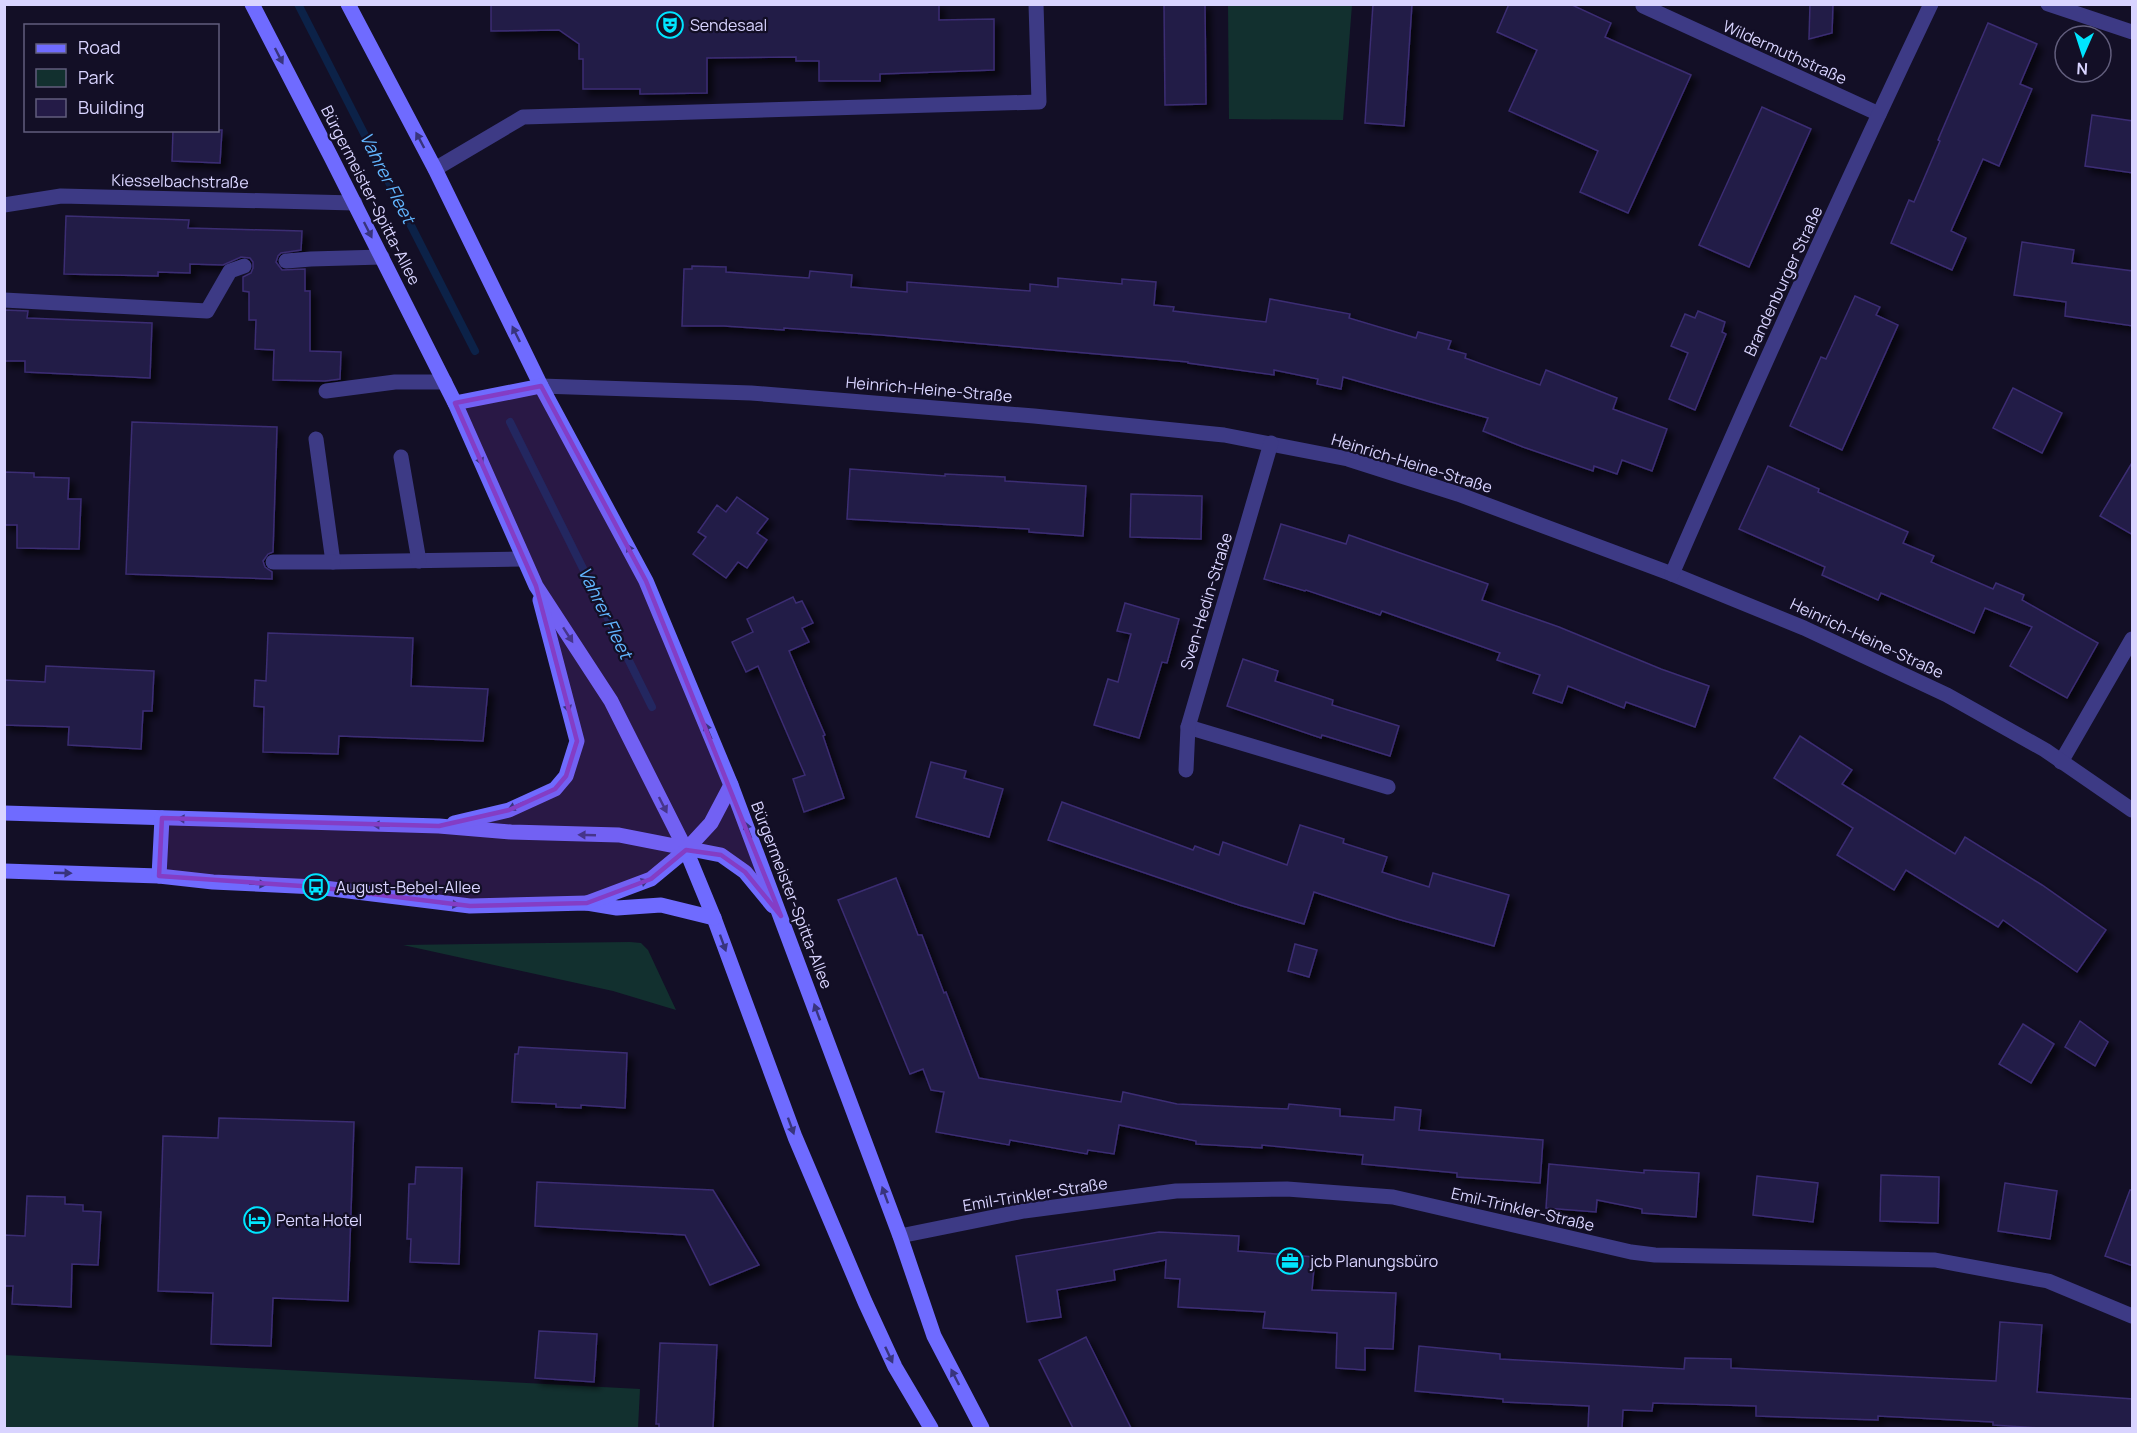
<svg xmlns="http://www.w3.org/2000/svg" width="2137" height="1433" font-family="Manrope,sans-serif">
  <defs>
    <filter id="shadow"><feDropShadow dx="5.5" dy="5.5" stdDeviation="3" flood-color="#0009"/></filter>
  </defs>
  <rect width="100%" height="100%" fill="#130f26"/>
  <g fill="#12302f">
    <polygon points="1228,5 1352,5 1343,120 1229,119"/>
    <polygon points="630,942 641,943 648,950 676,1010 613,991 403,945"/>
    <polygon points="4,1355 640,1389 638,1428 5,1428"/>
  </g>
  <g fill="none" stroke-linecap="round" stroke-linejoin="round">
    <g stroke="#0c2248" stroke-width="8">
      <polyline points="298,4 475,351"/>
      <polyline points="510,422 652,707"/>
    </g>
  </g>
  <g fill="#241b47" stroke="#3b2d73" stroke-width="1.5" filter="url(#shadow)">
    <polygon points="491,4 939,4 939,20 994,19 994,70 880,74 880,81 819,81 819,61 796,61 796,57 707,58 707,93 640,94 640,89 583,89 583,59 579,59 579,44 559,30 491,31"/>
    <polygon points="1164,4 1205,4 1206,104 1165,105"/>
    <polygon points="1373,4 1412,4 1404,126 1365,123"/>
    <polygon points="1509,4 1570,4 1611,23 1605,37 1691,75 1628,213 1580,192 1598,151 1509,111 1537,50 1497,32"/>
    <polygon points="1810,4 1833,4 1832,33 1809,39"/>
    <polygon points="1988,23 2037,44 2020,84 2032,89 1999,166 1983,159 1951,231 1966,238 1952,270 1891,243 1909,200 1914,202 1940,141 1938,140"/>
    <polygon points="1762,107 1811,129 1749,267 1699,245"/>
    <polygon points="2092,115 2133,121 2133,173 2085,166"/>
    <polygon points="173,130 222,130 220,163 172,161"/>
    <polygon points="66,216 189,220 188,228 302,231 301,250 281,253 278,256 276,262 282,270 305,269 305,291 310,291 310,351 341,352 340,379 325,381 273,380 274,350 255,349 256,320 249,320 249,292 243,291 243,277 251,273 253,268 253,262 250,258 241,257 223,265 190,264 190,273 158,272 158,276 64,274"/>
    <polygon points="2022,242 2074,250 2072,263 2133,271 2133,326 2065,316 2066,302 2014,295"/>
    <polygon points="692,266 726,267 726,272 809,278 810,271 852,275 851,287 907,292 907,282 1030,291 1030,284 1058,287 1058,278 1122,284 1122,279 1156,282 1154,305 1174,307 1173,311 1266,322 1270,299 1350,314 1349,318 1416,338 1418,332 1451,341 1448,349 1466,354 1465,358 1540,385 1546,370 1617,398 1613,409 1667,429 1652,471 1622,460 1617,474 1594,466 1593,471 1523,447 1483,431 1488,418 1343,377 1341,389 1317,384 1318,379 1274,370 1274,375 1188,363 1188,362 881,335 784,328 784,330 724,326 682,326 684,269 692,269"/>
    <polygon points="1855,296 1880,307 1876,315 1898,325 1842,450 1790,426 1821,357 1826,359"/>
    <polygon points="4,310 28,311 27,318 152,323 150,378 25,372 25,361 4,361"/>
    <polygon points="1698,311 1725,322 1722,332 1726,334 1695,410 1669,399 1688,353 1671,346 1685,314 1695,318"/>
    <polygon points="2013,388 2062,413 2042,453 1993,428"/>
    <polygon points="132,422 277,427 273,552 268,554 263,561 265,567 272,572 272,579 126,574"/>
    <polygon points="2133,461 2133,535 2100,516"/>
    <polygon points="1768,466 1819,489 1818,492 1908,532 1903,543 1934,556 1931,562 1993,589 1996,583 2024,595 2022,600 2098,643 2067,698 2010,666 2032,627 1985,608 1974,633 1881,593 1878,600 1822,575 1825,567 1739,529"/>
    <polygon points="850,469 945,476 945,474 1005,477 1005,481 1086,486 1083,536 1029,532 1029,529 847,519"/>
    <polygon points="4,472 34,473 34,477 69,478 68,499 81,499 79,549 17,548 17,525 4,525"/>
    <polygon points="1131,494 1202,496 1201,539 1130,537"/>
    <polygon points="737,497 768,519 757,533 767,540 747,568 738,562 726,578 693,554 706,537 698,532 717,505 726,512"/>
    <polygon points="1281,524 1346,544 1349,535 1488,584 1482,600 1559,627 1661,669 1709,686 1695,727 1626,702 1624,708 1568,686 1562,703 1533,693 1540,675 1497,660 1500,653 1382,611 1380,615 1306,590 1305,591 1264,579"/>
    <polygon points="793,597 796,603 802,601 813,623 802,628 809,642 789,651 825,735 823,736 844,798 804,812 793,779 805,775 758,666 746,672 732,642 753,632 747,619"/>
    <polygon points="1125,603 1179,619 1167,663 1162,662 1139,738 1094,725 1108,679 1118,682 1131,634 1117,631"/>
    <polygon points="268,633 413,638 411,686 488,689 483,741 339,736 338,754 263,752 264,707 254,706 255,680 266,681"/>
    <polygon points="1243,659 1278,671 1275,681 1333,700 1332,705 1399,726 1390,756 1322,735 1321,738 1227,706"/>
    <polygon points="46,666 154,671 152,711 143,711 141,749 68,745 69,727 4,725 4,680 45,682"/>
    <polygon points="1800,736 1852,770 1842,784 1955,854 1965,837 2042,885 2106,930 2077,972 2003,920 1998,927 1906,870 1894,890 1837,855 1853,828 1774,778"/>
    <polygon points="931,762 966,771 964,778 1003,789 989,837 916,817"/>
    <polygon points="1062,802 1193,850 1195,846 1219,855 1223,842 1287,865 1300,825 1344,839 1343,843 1387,857 1382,872 1429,887 1433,873 1509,895 1494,946 1397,919 1314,892 1304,924 1239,905 1048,840"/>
    <polygon points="896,878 918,935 922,935 944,993 946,992 979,1078 1121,1102 1123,1092 1177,1104 1288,1109 1289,1104 1340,1109 1340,1116 1394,1120 1395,1107 1421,1110 1419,1130 1543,1140 1540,1183 1457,1177 1457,1173 1362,1164 1363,1155 1262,1145 1262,1148 1196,1144 1196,1141 1119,1125 1114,1154 1088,1150 1087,1154 1010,1140 1009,1145 936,1132 944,1092 931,1090 923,1069 910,1074 838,900"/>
    <polygon points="1295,944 1317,950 1309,977 1288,971"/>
    <polygon points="2080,1021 2108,1042 2095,1066 2065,1047"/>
    <polygon points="2023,1024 2054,1044 2031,1083 1999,1064"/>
    <polygon points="519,1047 627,1053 625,1108 581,1105 581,1108 556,1107 556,1104 512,1102 515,1054 518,1054"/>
    <polygon points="219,1118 354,1122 348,1301 273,1298 271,1346 211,1344 213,1293 158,1291 163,1136 218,1138"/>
    <polygon points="1549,1164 1644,1173 1644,1170 1699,1173 1696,1217 1642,1213 1642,1209 1597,1200 1596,1212 1546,1208"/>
    <polygon points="416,1167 462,1168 459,1264 410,1262 411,1239 407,1239 409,1184 415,1184"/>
    <polygon points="1881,1175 1939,1177 1938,1223 1880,1221"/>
    <polygon points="1757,1176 1818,1183 1813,1222 1753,1215"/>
    <polygon points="537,1182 713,1190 759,1265 710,1285 685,1235 535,1226"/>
    <polygon points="2005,1183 2057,1191 2050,1239 1998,1231"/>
    <polygon points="2130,1190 2133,1190 2133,1266 2105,1256"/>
    <polygon points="27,1196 65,1197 65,1204 83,1205 83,1211 101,1212 98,1265 72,1264 71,1307 12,1304 13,1286 4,1286 4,1235 25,1236"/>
    <polygon points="1159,1232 1239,1236 1238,1251 1315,1257 1312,1290 1396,1293 1393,1349 1365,1348 1365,1370 1336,1368 1337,1333 1263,1328 1265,1312 1178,1307 1180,1279 1165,1278 1166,1260 1114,1270 1115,1280 1057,1290 1061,1317 1027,1322 1016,1256"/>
    <polygon points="2000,1322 2042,1325 2037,1392 2133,1399 2133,1428 2040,1428 1993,1425 1993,1422 1878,1416 1878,1420 1756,1416 1756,1406 1653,1403 1652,1411 1623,1410 1622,1428 1588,1428 1589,1406 1503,1402 1503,1399 1415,1391 1419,1346 1500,1354 1500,1359 1684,1369 1685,1358 1731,1359 1731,1368 1996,1381"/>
    <polygon points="539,1331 597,1334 594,1382 535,1378"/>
    <polygon points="1086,1337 1131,1428 1073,1428 1039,1360"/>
    <polygon points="660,1343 717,1345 713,1428 659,1428 659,1424 656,1424"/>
  </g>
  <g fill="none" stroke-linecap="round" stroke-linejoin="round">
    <g stroke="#3d3a85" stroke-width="15">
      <polyline points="435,169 523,117 1039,102 1036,4"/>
      <polyline points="286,261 311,259 382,257"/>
      <polyline points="4,300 207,311 230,271 244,266"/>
      <polyline points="326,391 395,382 445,382"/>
      <polyline points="316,439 333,562 523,559"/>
      <polyline points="401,457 419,561"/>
      <polyline points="273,562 333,562"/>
      <polyline points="1188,727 1388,787"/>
      <polyline points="2061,762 2132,639"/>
    </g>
    <g stroke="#3d3a85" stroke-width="15">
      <polyline points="2048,4 2132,32"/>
      <polyline points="1643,6 1879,114"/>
      <polyline points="4,205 61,196 355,203"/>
      <polyline points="541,386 751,393 1034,416 1224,435 1348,459 1458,494 1672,574 1804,628 1947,695 2045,750 2132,810"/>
      <path d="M1672,574c83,-191 169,-381 259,-570"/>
      <polyline points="1186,770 1188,727 1271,443"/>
      <polyline points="900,1236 1024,1211 1176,1191 1287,1189 1393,1197 1631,1252 1655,1255 1935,1260 2048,1281 2132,1316"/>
    </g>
    <g stroke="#6f6bff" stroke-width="15">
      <polyline points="252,4 331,157 455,403 536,586 611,701 686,850 714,918 795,1137 865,1302 895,1367 931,1428"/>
      <polyline points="348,4 435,169 541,386 646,581 731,785 900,1236 934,1336 982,1428"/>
      <polyline points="455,403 541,386"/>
      <polyline points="4,813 439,826 511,832 619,835 721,855 745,872 773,906"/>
      <polyline points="454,823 509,810 555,789 566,776 577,741 540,600"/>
      <polyline points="4,871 159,876 213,882 316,887 470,906 587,903 617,908 661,905 714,918"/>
      <polyline points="159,876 162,818"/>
      <polyline points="587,903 651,879 686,850 711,823 731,785"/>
    </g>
  </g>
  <defs><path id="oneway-solid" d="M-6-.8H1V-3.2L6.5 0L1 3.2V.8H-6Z" transform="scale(1.5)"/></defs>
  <g fill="#38347d">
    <use href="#oneway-solid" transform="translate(279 56) rotate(63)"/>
    <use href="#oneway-solid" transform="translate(420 140) rotate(-118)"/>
    <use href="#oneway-solid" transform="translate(368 230) rotate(63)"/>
    <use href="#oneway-solid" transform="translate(516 334) rotate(-116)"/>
    <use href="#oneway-solid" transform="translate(479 457) rotate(66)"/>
    <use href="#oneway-solid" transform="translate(631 552) rotate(-118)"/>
    <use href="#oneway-solid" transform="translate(568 635) rotate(57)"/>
    <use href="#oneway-solid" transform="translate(567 704) rotate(75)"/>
    <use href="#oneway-solid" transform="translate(708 731) rotate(-113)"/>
    <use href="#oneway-solid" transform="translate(663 805) rotate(63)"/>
    <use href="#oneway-solid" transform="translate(516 806) rotate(156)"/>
    <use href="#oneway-solid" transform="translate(186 819) rotate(-177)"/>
    <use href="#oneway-solid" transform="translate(381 825) rotate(-178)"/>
    <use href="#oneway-solid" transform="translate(748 830) rotate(-111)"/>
    <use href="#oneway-solid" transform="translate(587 835) rotate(-178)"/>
    <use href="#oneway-solid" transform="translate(63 873) rotate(2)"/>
    <use href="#oneway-solid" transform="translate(640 883) rotate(-19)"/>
    <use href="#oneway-solid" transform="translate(258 884) rotate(3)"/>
    <use href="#oneway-solid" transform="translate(451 904) rotate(6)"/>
    <use href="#oneway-solid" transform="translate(723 943) rotate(70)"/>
    <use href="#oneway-solid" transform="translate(817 1012) rotate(-110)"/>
    <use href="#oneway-solid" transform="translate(791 1126) rotate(70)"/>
    <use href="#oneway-solid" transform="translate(885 1195) rotate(-110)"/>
    <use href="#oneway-solid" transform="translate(889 1355) rotate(65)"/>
    <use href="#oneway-solid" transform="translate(955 1377) rotate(-117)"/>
  </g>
  <path fill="#843dc5" fill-opacity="0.2" stroke="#843dc5" stroke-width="4.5" stroke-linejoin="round" d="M541,386l105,195 135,335 -36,-44 -24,-17 -35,-5 -35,29 -64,24 -117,3 -154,-19 -157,-11 3,-58 277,8 70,-16 46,-21 11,-13 11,-35 -41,-155 -81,-183z"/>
  <defs>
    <g id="theatre-ring" transform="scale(1.35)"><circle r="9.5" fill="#130f26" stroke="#00e5ff" stroke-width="1.5"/><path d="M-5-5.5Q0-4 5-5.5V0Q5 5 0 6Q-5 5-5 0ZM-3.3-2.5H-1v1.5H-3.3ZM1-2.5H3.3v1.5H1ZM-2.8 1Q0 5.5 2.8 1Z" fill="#00e5ff"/></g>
    <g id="bus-ring" transform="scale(1.35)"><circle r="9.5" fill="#130f26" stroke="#00e5ff" stroke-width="1.5"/><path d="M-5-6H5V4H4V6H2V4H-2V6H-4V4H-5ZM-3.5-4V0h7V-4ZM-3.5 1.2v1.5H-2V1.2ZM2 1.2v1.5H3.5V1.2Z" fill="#00e5ff"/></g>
    <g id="hotel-ring" transform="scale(1.35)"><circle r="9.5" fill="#130f26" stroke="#00e5ff" stroke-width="1.5"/><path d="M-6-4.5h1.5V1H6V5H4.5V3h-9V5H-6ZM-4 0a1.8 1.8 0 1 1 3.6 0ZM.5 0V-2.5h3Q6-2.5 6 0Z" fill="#00e5ff"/></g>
    <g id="office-ring" transform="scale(1.35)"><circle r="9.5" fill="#130f26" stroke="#00e5ff" stroke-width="1.5"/><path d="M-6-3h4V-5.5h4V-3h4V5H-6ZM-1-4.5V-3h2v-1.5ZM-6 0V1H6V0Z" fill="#00e5ff"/></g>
  </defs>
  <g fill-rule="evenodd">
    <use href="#theatre-ring" x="670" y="25"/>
    <use href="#bus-ring" x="316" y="887"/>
    <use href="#hotel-ring" x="257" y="1220"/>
    <use href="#office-ring" x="1290" y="1261"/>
  </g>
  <g text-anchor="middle" stroke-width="4.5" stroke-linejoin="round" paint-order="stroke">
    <g font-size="16" fill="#d9d4ff" stroke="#130f26" text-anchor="start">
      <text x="690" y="31">Sendesaal</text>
      <text x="336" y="893">August-Bebel-Allee</text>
      <text x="276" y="1226">Penta Hotel</text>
      <text x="1310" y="1267">jcb Planungsbüro</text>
    </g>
    <g font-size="16" fill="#d9d4ff" stroke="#130f26">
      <text transform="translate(1785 52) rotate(24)" y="6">Wildermuthstraße</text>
      <text transform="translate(180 181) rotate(1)" y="6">Kiesselbachstraße</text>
      <text transform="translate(371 195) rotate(63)" y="6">Bürgermeister-Spitta-Allee</text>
      <text transform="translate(1783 281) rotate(-65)" y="6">Brandenburger Straße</text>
      <text transform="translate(929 389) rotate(5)" y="6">Heinrich-Heine-Straße</text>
      <text transform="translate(1412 463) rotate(17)" y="6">Heinrich-Heine-Straße</text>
      <text transform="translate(1206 601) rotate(-73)" y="6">Sven-Hedin-Straße</text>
      <text transform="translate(1867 638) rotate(25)" y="6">Heinrich-Heine-Straße</text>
      <text transform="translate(792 895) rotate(69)" y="6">Bürgermeister-Spitta-Allee</text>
      <text transform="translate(1035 1194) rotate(-9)" y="6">Emil-Trinkler-Straße</text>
      <text transform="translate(1523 1209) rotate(13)" y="6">Emil-Trinkler-Straße</text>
    </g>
    <g font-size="18" font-style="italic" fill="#62b6ff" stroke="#130f26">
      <text transform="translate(387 178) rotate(63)" y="6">Vahrer Fleet</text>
      <text transform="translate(605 613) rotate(64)" y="6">Vahrer Fleet</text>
    </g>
  </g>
  <rect width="2137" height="1433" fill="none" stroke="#d9d4ff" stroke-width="12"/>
  <rect x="24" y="24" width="195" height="108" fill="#130f26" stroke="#625e7d" stroke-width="1.5"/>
  <rect x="36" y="44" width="30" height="9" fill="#6f6bff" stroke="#625e7d" stroke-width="1.5"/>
  <text x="78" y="54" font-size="18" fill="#d9d4ff">Road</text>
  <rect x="36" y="69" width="30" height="18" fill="#12302f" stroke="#625e7d" stroke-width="1.5"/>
  <text x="78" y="84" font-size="18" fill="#d9d4ff">Park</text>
  <rect x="36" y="99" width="30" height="18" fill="#241b47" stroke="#625e7d" stroke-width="1.5"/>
  <text x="78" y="114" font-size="18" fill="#d9d4ff">Building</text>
  <g transform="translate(2083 54) rotate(183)"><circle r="28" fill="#130f26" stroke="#625e7d" stroke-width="1.5"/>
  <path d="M0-4.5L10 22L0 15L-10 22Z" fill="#00e5ff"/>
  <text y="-9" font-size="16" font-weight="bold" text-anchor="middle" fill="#d9d4ff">N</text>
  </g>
</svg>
